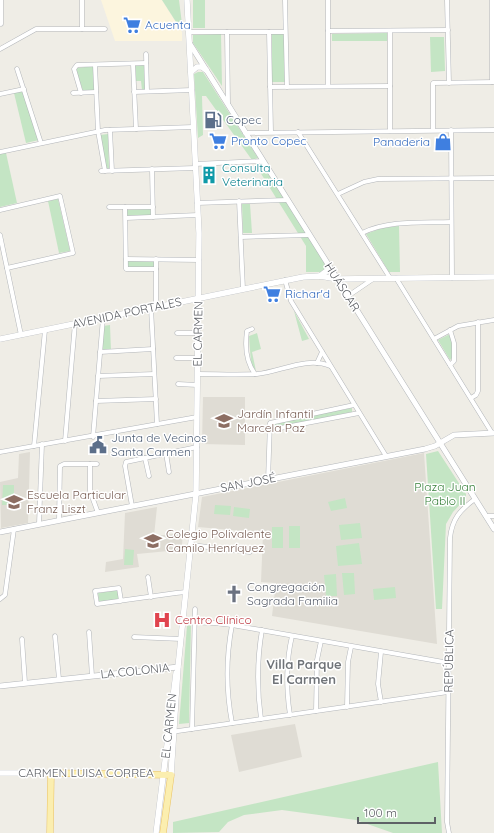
<svg xmlns="http://www.w3.org/2000/svg" width="494" height="833" font-family="Quicksand,sans-serif">
  <rect width="100%" height="100%" fill="#efede6"/>
  <polygon fill="#fcf5de" points="101,0 162,0 182,32 182,41 115,41"/>
  <g fill="#dfdcd4">
    <polygon points="203,397 245,397 245,445 202,444"/>
    <polygon points="30,452 28,523 1,528 0,482 18,478 19,454"/>
    <polygon points="424,453 437,644 272,616 276,583 261,582 263,533 198,527 202,497"/>
    <polygon points="157,507 154,536 183,533 182,545 179,550 137,554 139,567 105,572 106,562 123,559 125,513"/>
    <polygon points="295,724 302,757 239,772 231,735"/>
  </g>
  <g fill="#c4e5c4">
    <polygon points="162,0 179,0 182,24 178,25"/>
    <rect x="193" y="0" width="12" height="28"/>
    <polygon points="387,33 387,41 332,41 332,34"/>
    <polygon points="221,34 222,86 193,43 193,35"/>
    <polygon points="272,34 286,34 287,82 272,82"/>
    <polygon points="430,37 444,37 445,71 431,72"/>
    <polygon points="143,65 145,67 145,90 142,90 141,81 136,81 135,66"/>
    <polygon points="93,66 95,90 83,91 76,70 77,68"/>
    <polygon points="198,72 203,72 258,158 252,160 206,96 202,96 203,135 198,138 194,74"/>
    <polygon points="23,91 39,140 26,143 14,93"/>
    <polygon points="108,134 109,169 106,169 100,135"/>
    <polygon points="6,153 17,203 0,207 0,154"/>
    <polygon points="262,163 323,259 325,266 323,272 306,272 306,246 255,164"/>
    <polygon points="58,199 70,251 59,253 48,201"/>
    <polygon points="242,204 250,204 252,233 243,233"/>
    <polygon points="151,209 151,215 127,216 127,210"/>
    <polygon points="399,226 400,272 389,272 366,234 382,228"/>
    <rect x="128" y="261" width="26" height="6"/>
    <polygon points="294,311 309,339 302,341"/>
    <polygon points="110,325 111,351 102,351 103,326"/>
    <polygon points="257,333 261,349 252,352 256,371 251,363 249,336"/>
    <polygon points="450,334 454,356 450,360 438,340"/>
    <polygon points="352,408 352,412 273,428 272,423"/>
    <polygon points="438,451 466,494 466,498 453,512 446,524 442,609 436,609 426,454"/>
    <polygon points="3,485 14,485 14,505 2,505"/>
    <polygon points="345,498 347,508 331,511 328,502"/>
    <polygon points="215,505 231,506 230,515 214,514"/>
    <polygon points="234,507 250,509 249,518 233,516"/>
    <polygon points="360,523 362,538 341,540 339,525"/>
    <rect x="289" y="526" width="11" height="22"/>
    <rect x="272" y="527" width="11" height="21"/>
    <polygon points="359,543 362,564 338,566 336,546"/>
    <polygon points="125,549 134,550 133,565 124,565"/>
    <polygon points="342,573 354,573 355,594 344,595"/>
    <polygon points="336,574 337,596 326,596 324,575"/>
    <polygon points="395,587 396,598 374,600 373,589"/>
    <polygon points="118,590 118,599 99,602 98,593"/>
    <polygon points="191,625 189,723 179,724 187,626"/>
    <polygon points="438,762 442,833 393,833 356,820 282,810 244,815 228,822 219,832 173,833 173,822"/>
  </g>
  <g fill="none" stroke-linecap="round" stroke-linejoin="round">
    <g stroke="#b3b6ba" stroke-width="5">
      <g id="minor">
        <polyline points="82,0 82,29"/>
        <polyline points="285,0 287,87"/>
        <polyline points="328,0 328,86"/>
        <polyline points="447,0 449,83"/>
        <polyline points="1,24 1,0"/>
        <polyline points="328,31 448,30"/>
        <polyline points="189,32 285,32"/>
        <polyline points="227,32 228,104"/>
        <polyline points="269,32 271,132"/>
        <polyline points="0,49 36,29 105,29"/>
        <polyline points="146,54 147,91"/>
        <polyline points="133,64 136,129"/>
        <polyline points="95,65 98,131 105,171"/>
        <polyline points="17,69 41,143"/>
        <polyline points="492,82 492,0"/>
        <polyline points="270,87 390,86"/>
        <polyline points="134,92 192,90"/>
        <polyline points="73,93 96,92"/>
        <polyline points="81,93 74,69 77,65 146,63"/>
        <polyline points="0,94 24,89"/>
        <polyline points="110,130 112,171"/>
        <polyline points="433,130 433,83 494,82"/>
        <polyline points="451,130 452,278"/>
        <polyline points="390,131 390,31"/>
        <polyline points="298,132 390,278"/>
        <polyline points="245,133 494,130"/>
        <polyline points="0,152 105,130 193,127"/>
        <polyline points="195,164 263,161"/>
        <polyline points="152,169 153,217"/>
        <polyline points="101,171 195,168"/>
        <polyline points="338,194 364,182 378,179 494,178"/>
        <polyline points="239,201 243,289"/>
        <polyline points="197,203 287,200"/>
        <polyline points="109,207 153,207"/>
        <polyline points="125,207 126,269 156,269"/>
        <polyline points="0,210 60,196 73,253 7,268"/>
        <polyline points="126,218 198,215"/>
        <path d="M362,233c27,-13 59,-10 89,-11"/>
        <polyline points="0,235 21,335"/>
        <polyline points="241,237 309,235"/>
        <polyline points="126,259 199,260"/>
        <polyline points="156,259 156,307"/>
        <polyline points="396,278 492,433"/>
        <polyline points="285,280 291,301 386,456"/>
        <polyline points="348,296 373,279"/>
        <polyline points="151,308 157,424"/>
        <path d="M252,329l-5,2c-2,14 -1,31 8,43"/>
        <polyline points="450,330 454,343 454,361 450,365"/>
        <polyline points="177,333 198,333"/>
        <polyline points="434,339 458,326 494,320"/>
        <polyline points="100,352 153,349"/>
        <polyline points="176,358 198,358"/>
        <polyline points="317,363 322,352"/>
        <path d="M198,374c19,0 39,1 59,0 23,-2 50,-18 73,-8"/>
        <polyline points="98,376 154,374"/>
        <polyline points="178,384 197,385"/>
        <polyline points="471,398 476,395 478,391 478,322"/>
        <polyline points="96,401 156,399"/>
        <polyline points="270,430 359,413"/>
        <polyline points="93,437 103,318"/>
        <polyline points="65,441 75,323"/>
        <polyline points="34,446 45,330"/>
        <polyline points="0,452 197,417"/>
        <polyline points="166,453 169,472"/>
        <polyline points="145,458 149,476"/>
        <polyline points="90,464 90,491 98,513"/>
        <polyline points="268,480 270,423 354,405"/>
        <polyline points="132,506 125,466 126,462 197,447"/>
        <polyline points="486,516 494,516"/>
        <polyline points="59,520 60,466 64,464 97,464"/>
        <polyline points="39,524 42,444"/>
        <polyline points="191,545 250,552"/>
        <polyline points="148,577 151,597"/>
        <polyline points="0,599 5,595 14,529"/>
        <polyline points="121,601 119,588 95,591 97,604 176,593 186,592"/>
        <polyline points="182,622 214,623 232,625 449,663"/>
        <path d="M232,625c-6,32 -6,66 0,98"/>
        <polyline points="89,632 92,676"/>
        <polyline points="55,636 59,679"/>
        <polyline points="134,637 181,639"/>
        <polyline points="22,639 25,683"/>
        <polyline points="381,652 378,684 381,702"/>
        <polyline points="347,707 348,662 351,647"/>
        <polyline points="316,711 317,660 321,641"/>
        <path d="M290,715c-4,-26 -4,-53 2,-79"/>
        <path d="M261,719c-4,-29 -4,-60 1,-89"/>
        <polyline points="192,729 195,609"/>
        <polyline points="171,732 448,692"/>
        <path d="M449,833l-2,-11 3,-284c2,-19 10,-28 25,-39"/>
      </g>
    </g>
    <g stroke="#b3b6ba" stroke-width="6">
      <g id="tertiary">
        <polyline points="190,44 494,529"/>
        <polyline points="0,532 425,449 435,446 454,435 494,433"/>
        <polyline points="0,686 178,667"/>
      </g>
    </g>
    <g stroke="#b5b8bd" stroke-width="6">
      <g id="secondary">
        <polyline points="191,72 197,67 202,67 206,70"/>
        <polyline points="320,276 328,270 328,265"/>
        <polyline points="0,339 303,277 320,276 337,279 494,277"/>
        <polyline points="0,773 51,773"/>
        <polyline points="171,775 178,667 196,494 199,233 187,0"/>
        <polyline points="156,833 176,673"/>
      </g>
    </g>
    <g stroke="#ebc364" stroke-width="7">
      <polyline id="primary" points="50,833 51,773 171,775 163,833"/>
    </g>
    <use href="#minor" stroke="#fff" stroke-width="4"/>
    <use href="#tertiary" stroke="#fff" stroke-width="5"/>
    <use href="#secondary" stroke="#fff" stroke-width="5.5"/>
    <use href="#primary" stroke="#fbeeaf" stroke-width="6"/>
  </g>
  <defs>
    <g id="supermarket-bare" transform="scale(1.38)"><path d="M-6-5.5h2.5l.6 2H6L4.5 2H-2.5L-4.4-4H-6ZM-1.5 3.2a1.3 1.3 0 1 0 .1 0ZM3 3.2a1.3 1.3 0 1 0 .1 0Z" fill="#3f7fe0" stroke="#fff" stroke-width="2.5" paint-order="stroke"/></g>
    <g id="fuel-bare" transform="scale(1.38)"><path d="M-5.5-6h7V0h2V4h1.3V-2.5L3-4.5l.8-.8L6-3V5H2.5V1h-1V6h-7ZM-4.2-4.7v3.2H.2V-4.7Z" fill="#5c6f8a" stroke="#fff" stroke-width="2.5" paint-order="stroke"/></g>
    <g id="shop-bare" transform="scale(1.38)"><path d="M-5-2.5h2.3a2.7 3.5 0 0 1 5.4 0H5L5.5 6h-11ZM-1.5-2.5h3a1.5 2.3 0 0 0-3 0Z" fill="#3f7fe0" stroke="#fff" stroke-width="2.5" paint-order="stroke"/></g>
    <g id="building-bare" transform="scale(1.38)"><path d="M-4-6H4V6H1V3H-1V6H-4ZM-2.5-4.3h1.7v1.8h-1.7ZM.8-4.3h1.7v1.8H.8ZM-2.5-1h1.7V.8h-1.7ZM.8-1h1.7V.8H.8Z" fill="#0f9aa8" stroke="#fff" stroke-width="2.5" paint-order="stroke"/></g>
    <g id="school-bare" transform="scale(1.38)"><path d="M0-5L7-2L0 1L-7-2ZM-4 1L0 2.5L4 1V4Q0 6-4 4Z" fill="#8d6e63" stroke="#fff" stroke-width="2.5" paint-order="stroke"/></g>
    <g id="civic-bare" transform="scale(1.38)"><path d="M-.6-6.5H3V-4.5H.6V-3L4-1V1h2V6H-6V1h2V-1L-.6-3ZM-1.2 2.5V6h2.4V2.5Z" fill="#5c6f8a" stroke="#fff" stroke-width="2.5" paint-order="stroke"/></g>
    <g id="church-bare" transform="scale(1.38)"><path d="M-1.2-6h2.4v3.5h3.3v2.4h-3.3V6h-2.4V-.1h-3.3v-2.4h3.3Z" fill="#6b7280" stroke="#fff" stroke-width="2.5" paint-order="stroke"/></g>
    <g id="hospital-bare" transform="scale(1.38)"><path d="M-5-5h3v3.5h4V-5h3V5h-3V1.5h-4V5h-3Z" fill="#e0444e" stroke="#fff" stroke-width="2.5" paint-order="stroke"/></g>
  </defs>
  <g fill-rule="evenodd">
    <use href="#supermarket-bare" x="132" y="25"/>
    <use href="#fuel-bare" x="213" y="120"/>
    <use href="#supermarket-bare" x="218" y="141"/>
    <use href="#shop-bare" x="443" y="142"/>
    <use href="#building-bare" x="209" y="175"/>
    <use href="#supermarket-bare" x="272" y="294"/>
    <use href="#school-bare" x="224" y="421"/>
    <use href="#civic-bare" x="98" y="445"/>
    <use href="#school-bare" x="14" y="502"/>
    <use href="#school-bare" x="153" y="541"/>
    <use href="#church-bare" x="234" y="594"/>
    <use href="#hospital-bare" x="162" y="620"/>
  </g>
  <g text-anchor="middle" stroke-width="3" stroke-linejoin="round" paint-order="stroke">
    <g font-size="12" fill="#366cbe" stroke="#fff" text-anchor="start">
      <text x="145" y="29">Acuenta</text>
      <text x="231" y="145">Pronto Copec</text>
      <text x="430" y="146" text-anchor="end">Panaderia</text>
      <text x="285" y="298">Richar'd</text>
    </g>
    <g font-size="12" fill="#4e5e75" stroke="#fff" text-anchor="start">
      <text x="226" y="124">Copec</text>
      <text x="111" y="442">Junta de Vecinos<tspan x="111" dy="14">Santa Carmen</tspan></text>
    </g>
    <g font-size="12" fill="#0d838f" stroke="#fff" text-anchor="start">
      <text x="222" y="172">Consulta<tspan x="222" dy="14">Veterinaria</tspan></text>
    </g>
    <g font-size="12" fill="#5e6166" stroke="#fff">
      <text transform="translate(342 287) rotate(58)" y="4">HUÁSCAR</text>
      <text transform="translate(127 313) rotate(-12)" y="4">AVENIDA PORTALES</text>
      <text transform="translate(198 334) rotate(-89)" y="4">EL CARMEN</text>
      <text transform="translate(248 483) rotate(-11)" y="4">SAN JOSÉ</text>
      <text transform="translate(449 661) rotate(-89)" y="4">REPÚBLICA</text>
      <text transform="translate(135 671) rotate(-6)" y="4">LA COLONIA</text>
      <text transform="translate(169 726) rotate(-84)" y="4">EL CARMEN</text>
      <text x="86" y="777">CARMEN LUISA CORREA</text>
    </g>
    <g font-size="12" fill="#785e54" stroke="#fff" text-anchor="start">
      <text x="237" y="418">Jardín Infantil<tspan x="237" dy="14">Marcela Paz</tspan></text>
      <text x="27" y="499">Escuela Particular<tspan x="27" dy="14">Franz Liszt</tspan></text>
      <text x="166" y="538">Colegio Polivalente<tspan x="166" dy="14">Camilo Henríquez</tspan></text>
    </g>
    <g font-size="12" fill="#39813c" stroke="#fff">
      <text x="445" y="491">Plaza Juan<tspan x="445" dy="14">Pablo II</tspan></text>
    </g>
    <g font-size="12" fill="#5b616d" stroke="#fff" text-anchor="start">
      <text x="247" y="591">Congregación<tspan x="247" dy="14">Sagrada Familia</tspan></text>
    </g>
    <g font-size="12" fill="#be3a42" stroke="#fff" text-anchor="start">
      <text x="175" y="624">Centro Clínico</text>
    </g>
    <g font-size="13" font-weight="bold" fill="#6f7378" stroke="#fff">
      <text x="304" y="669">Villa Parque<tspan x="304" dy="15">El Carmen</tspan></text>
    </g>
  </g>
  <path d="M358 817v6h77v-6" fill="none" stroke="#5e6166" stroke-width="2"/>
  <text x="364" y="817" font-size="12" fill="#5e6166" stroke="#ffffff" stroke-width="3" paint-order="stroke">100 m</text>
</svg>
